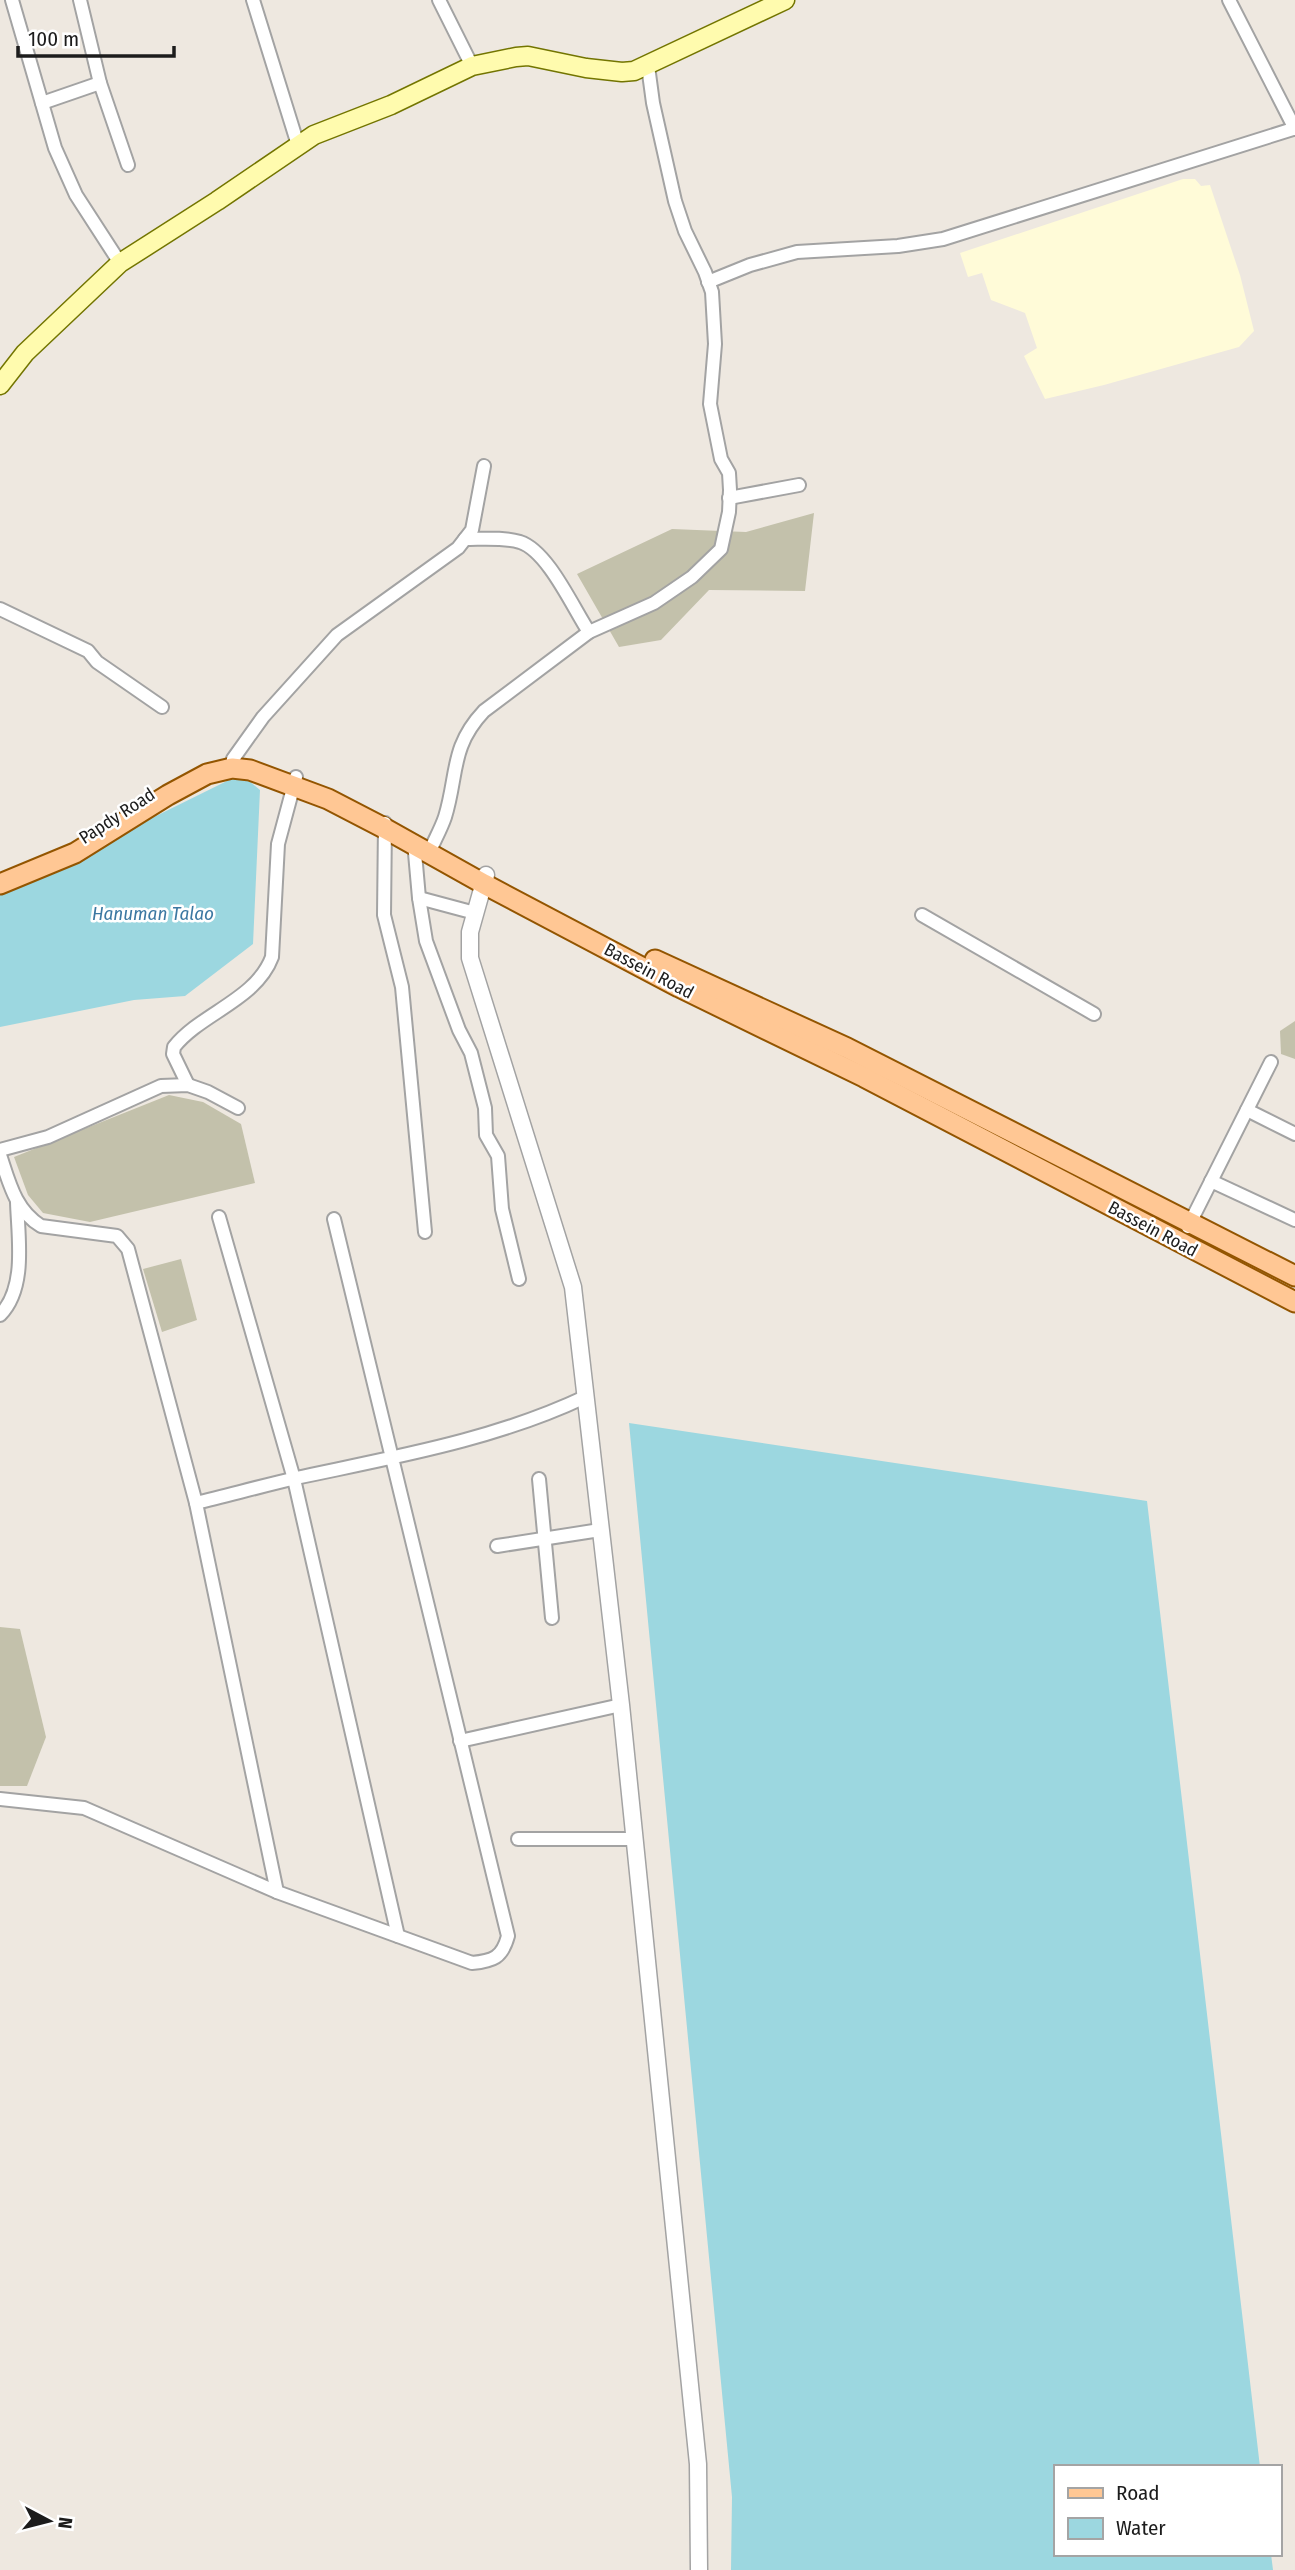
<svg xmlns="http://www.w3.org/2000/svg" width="1295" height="2570" font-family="'Fira Sans Condensed',sans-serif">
  <rect width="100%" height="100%" fill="#eee8e0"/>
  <polygon fill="#fffbd8" points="1183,179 1195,179 1201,186 1210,185 1240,275 1254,331 1239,347 1104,385 1045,399 1024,356 1037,348 1025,313 991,300 982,273 968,277 960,253"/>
  <g fill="#c3c1ab">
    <polygon points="814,513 805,591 709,590 661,640 619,647 577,574 672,529 746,532"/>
    <polygon points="1295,1021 1295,1059 1281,1054 1280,1031"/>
    <polygon points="169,1095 203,1102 241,1124 255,1183 90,1222 43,1213 28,1195 14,1157"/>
    <polygon points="181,1259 197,1320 162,1332 143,1269"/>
    <polygon points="0,1627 20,1629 46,1737 27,1786 0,1786"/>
  </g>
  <g fill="#9cd7e0">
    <polygon points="235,777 248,780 260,790 253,944 185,996 134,1000 0,1027 0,893"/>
    <polygon points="629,1423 1147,1501 1260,2467 1055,2467 1055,2554 1271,2554 1273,2570 731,2570 732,2497"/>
  </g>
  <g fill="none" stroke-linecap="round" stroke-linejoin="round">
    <g stroke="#a3a3a3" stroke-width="16">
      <g id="minor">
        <polyline points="12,0 55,148 76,195 120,263"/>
        <polyline points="80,0 100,83 128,165"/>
        <polyline points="253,0 298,145"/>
        <polyline points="439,0 472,66"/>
        <polyline points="1229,0 1295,129"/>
        <polyline points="42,103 100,83"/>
        <polyline points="708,282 750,265 797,252 898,246 943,239 1293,129"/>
        <polyline points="729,498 799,485"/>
        <path d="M465,539c18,0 38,-2 55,3 28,9 53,66 69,90"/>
        <polyline points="0,609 88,651 97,662 162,707"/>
        <polyline points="232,768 233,759 263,717 337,635 458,548 472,530 484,466"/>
        <polyline points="385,823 384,915 402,987 425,1232"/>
        <polyline points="414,842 419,898 426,941 459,1030 471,1053 485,1108 486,1135 498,1156 502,1209 519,1279"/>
        <path d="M429,853c5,-12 12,-24 16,-36 13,-42 5,-70 39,-106l105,-79 65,-29 38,-26 29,-28 8,-37 1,-22 -1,-17 -8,-14 -11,-55 5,-60 -3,-52 -7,-20 -20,-41 -10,-30 -22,-98 -5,-37"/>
        <polyline points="419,898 475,913"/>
        <polyline points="922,915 1094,1014"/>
        <path d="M188,1085l-15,-31 1,-7c27,-34 82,-47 98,-90l6,-113 18,-67"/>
        <polyline points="1247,1110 1295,1134"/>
        <polyline points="0,1150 48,1137 161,1086 188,1085 208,1092 238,1108"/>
        <path d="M0,1155c9,27 15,55 41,71l76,10 11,13 68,254"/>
        <polyline points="1211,1181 1295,1220"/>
        <polyline points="219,1217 294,1479 398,1936"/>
        <path d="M334,1219l174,717c-6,22 -15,25 -36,27l-195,-71 -81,-389c33,-8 66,-17 100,-25 98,-21 198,-38 289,-81"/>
        <polyline points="1188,1227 1271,1062"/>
        <path d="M0,1315c27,-27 18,-78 17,-113"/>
        <polyline points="539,1479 552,1618"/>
        <polyline points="497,1546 600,1530"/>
        <polyline points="460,1741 621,1705"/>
        <polyline points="0,1799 84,1808 277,1892"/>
        <polyline points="518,1839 634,1839"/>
      </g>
    </g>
    <g stroke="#a3a3a3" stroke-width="19">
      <polyline id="tertiary" points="486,875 470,932 470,958 573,1287 621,1705 698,2464 699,2570"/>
    </g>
    <g stroke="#737500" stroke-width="21">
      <polyline id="secondary" points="0,385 25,353 120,263 217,201 314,135 391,105 472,66 516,57 528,56 586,68 622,72 634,71 785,0"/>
    </g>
    <g stroke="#935500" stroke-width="23">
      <g id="primary">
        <polyline points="0,884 75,853 168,795 207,774 232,768 250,770 328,799 384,828 484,884 679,987 864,1077 1295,1302"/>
        <polyline points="655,960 847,1048 1295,1276"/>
      </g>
    </g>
    <use href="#minor" stroke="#fff" stroke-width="12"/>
    <use href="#tertiary" stroke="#fff" stroke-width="16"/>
    <use href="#secondary" stroke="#fffbae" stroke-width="18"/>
    <use href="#primary" stroke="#ffc794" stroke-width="19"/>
  </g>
  <g text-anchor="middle" stroke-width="5" stroke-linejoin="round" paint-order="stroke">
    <g font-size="18" fill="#1c1c1c" stroke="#fff">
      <text transform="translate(117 816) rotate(-33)" y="6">Papdy Road</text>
      <text transform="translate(649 971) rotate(28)" y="6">Bassein Road</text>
      <text transform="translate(1153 1229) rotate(28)" y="6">Bassein Road</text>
    </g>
    <g font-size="19" font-style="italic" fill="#3c78a2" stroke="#fff">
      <text x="153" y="920">Hanuman Talao</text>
    </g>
  </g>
  <rect x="1054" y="2465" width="228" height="91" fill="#ffffff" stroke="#a4a4a4" stroke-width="2"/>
  <rect x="1068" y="2488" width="35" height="10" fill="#ffc794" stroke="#a4a4a4" stroke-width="2"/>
  <text x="1116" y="2500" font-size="21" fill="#1c1c1c">Road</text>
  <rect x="1068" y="2518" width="35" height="21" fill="#9cd7e0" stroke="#a4a4a4" stroke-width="2"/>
  <text x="1116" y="2535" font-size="21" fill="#1c1c1c">Water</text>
  <g transform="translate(49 2521) rotate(97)" stroke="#ffffff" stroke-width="5" paint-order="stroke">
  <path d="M0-5L12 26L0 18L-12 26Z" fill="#1c1c1c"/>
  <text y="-10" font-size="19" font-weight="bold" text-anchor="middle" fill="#1c1c1c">N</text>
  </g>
  <path d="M18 46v10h156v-10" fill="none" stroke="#1c1c1c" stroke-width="3.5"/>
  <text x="28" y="46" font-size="21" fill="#1c1c1c" stroke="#ffffff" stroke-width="5" paint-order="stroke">100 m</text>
</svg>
